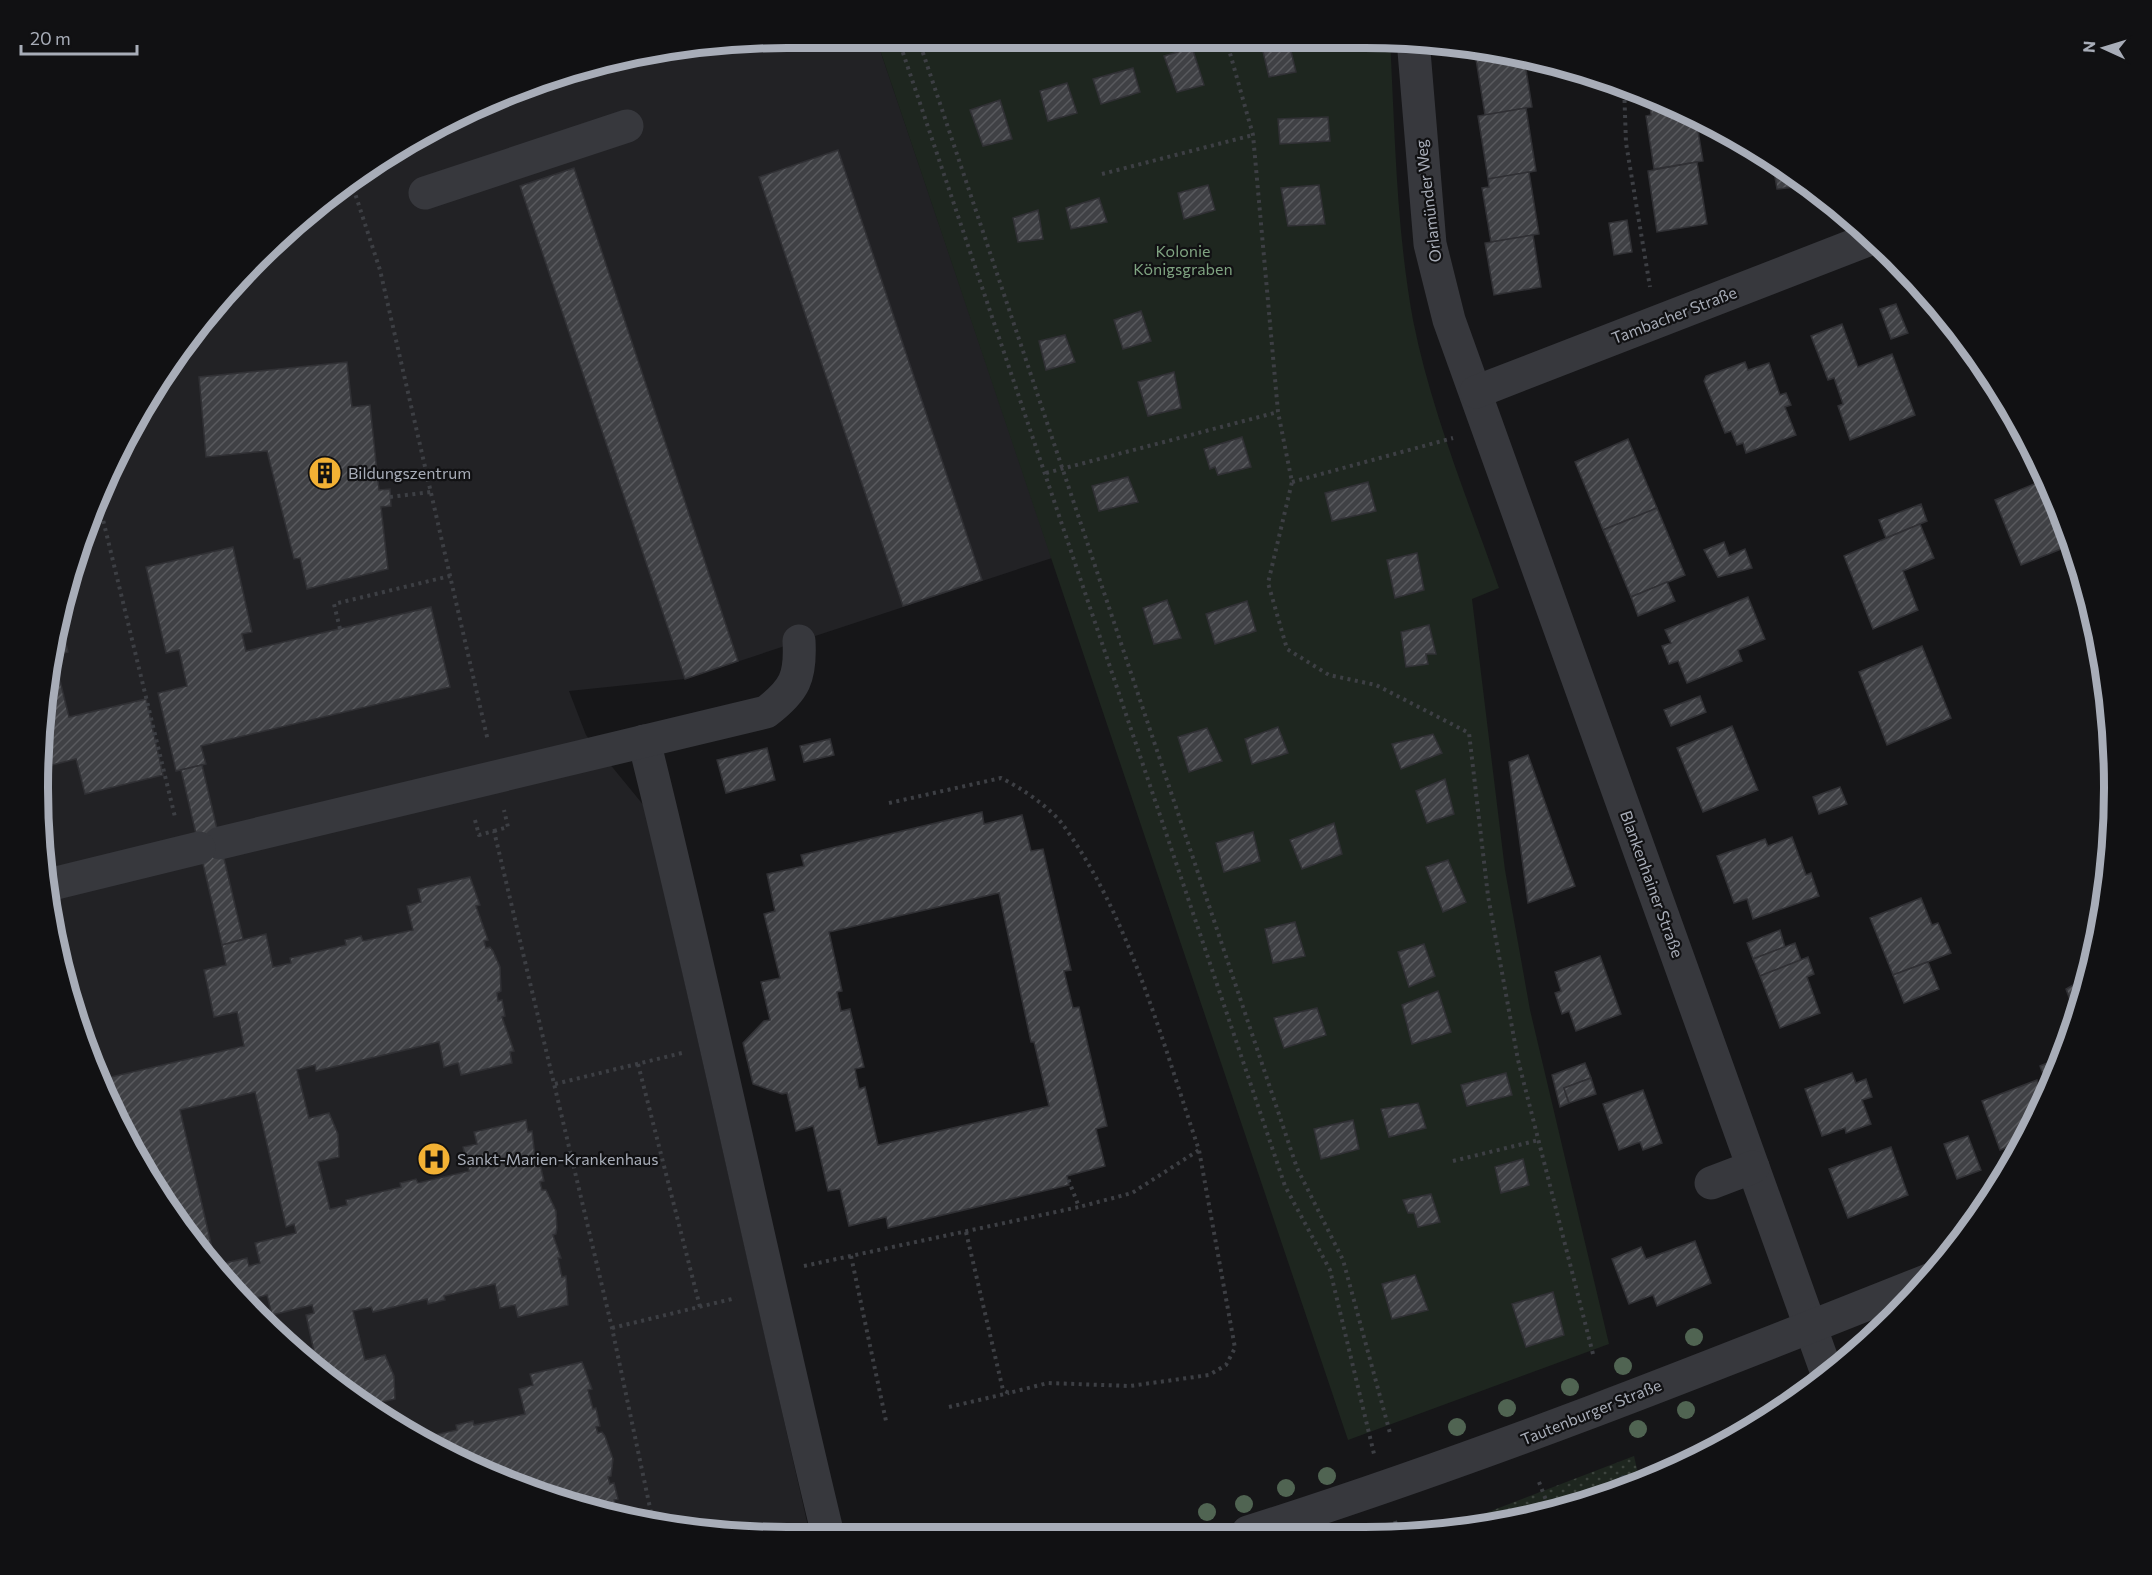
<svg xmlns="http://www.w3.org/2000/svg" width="2152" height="1575" font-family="Commissioner,sans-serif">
  <defs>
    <pattern id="park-dots" width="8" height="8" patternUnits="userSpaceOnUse" patternTransform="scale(1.5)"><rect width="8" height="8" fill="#1e261f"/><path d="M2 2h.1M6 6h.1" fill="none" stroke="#3c433d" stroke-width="1.8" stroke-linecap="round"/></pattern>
    <pattern id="building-hatch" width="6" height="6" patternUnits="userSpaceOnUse" patternTransform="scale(1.5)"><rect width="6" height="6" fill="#404145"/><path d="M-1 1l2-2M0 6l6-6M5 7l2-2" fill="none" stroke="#595a5e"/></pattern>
  </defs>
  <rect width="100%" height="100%" fill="#161618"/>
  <polygon fill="#222225" points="787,38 876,38 1052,558 685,679 569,691 586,735 645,807 810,1535 738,1536 593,1512 455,1460 331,1382 193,1244 94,1074 44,885 44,689 63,593 115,456 223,293 371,164 456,115 593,63"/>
  <polygon fill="url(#park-dots)" points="1634,1456 1640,1483 1463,1531 1439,1531"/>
  <path fill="#1e261f" d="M876,38l514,1c5,93 6,188 23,281 18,91 55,180 86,268l-27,11 33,271 25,140 79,334 -261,96z"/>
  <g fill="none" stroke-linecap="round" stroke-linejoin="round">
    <polyline stroke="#2c353c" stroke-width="12" points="1624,1481 1626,1487"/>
  </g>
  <g fill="url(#building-hatch)" stroke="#303034" stroke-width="1.5" fill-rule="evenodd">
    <polygon points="1260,39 1288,39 1296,72 1269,77"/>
    <polygon points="1191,44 1204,85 1177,92 1164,56 1178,52 1178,47"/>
    <polygon points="1484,51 1524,57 1532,107 1485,115 1475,53"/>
    <polygon points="1133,68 1140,92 1101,104 1093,79"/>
    <polygon points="1067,83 1077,113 1048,121 1040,91"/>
    <polygon points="1648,93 1668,103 1650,106"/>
    <polygon points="1000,100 1012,139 983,146 970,110"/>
    <polygon points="1668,103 1696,119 1703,161 1654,169 1646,116 1651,115 1650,106"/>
    <polygon points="1526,108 1536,171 1488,179 1478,116"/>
    <polygon points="1328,117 1330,141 1280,144 1278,119"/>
    <polygon points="838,150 982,580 903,606 759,177"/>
    <polygon points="1772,159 1792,173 1794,187 1777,189"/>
    <polygon points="1697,162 1707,224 1657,232 1648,171"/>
    <polygon points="574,168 738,661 685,679 520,186"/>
    <polygon points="1529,172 1539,234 1491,242 1482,188 1489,187 1488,179"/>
    <polygon points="1208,185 1215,210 1184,219 1178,193"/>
    <polygon points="1319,185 1325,224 1288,226 1281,188"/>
    <polygon points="1099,198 1107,222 1071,229 1066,208"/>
    <polygon points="1038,210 1043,239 1018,242 1013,218"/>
    <polygon points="1627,220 1632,252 1614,255 1609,223"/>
    <polygon points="1533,235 1541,287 1494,295 1485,243"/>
    <polygon points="1896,304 1908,333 1891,339 1880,309"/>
    <polygon points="1937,307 1959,331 1964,338 1951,343"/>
    <polygon points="1141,311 1151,341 1123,349 1114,320"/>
    <polygon points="1842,324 1858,367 1892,354 1915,415 1850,440 1838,406 1843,404 1834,378 1828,380 1811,336"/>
    <polygon points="1065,335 1075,362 1046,370 1039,341"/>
    <polygon points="347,362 352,407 370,405 379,490 390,489 391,506 381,507 388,569 307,589 300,558 294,559 267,451 206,457 199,377"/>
    <polygon points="1745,362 1748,370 1769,363 1780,395 1786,393 1791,405 1785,407 1796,435 1746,453 1743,443 1737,445 1731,431 1725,433 1704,381 1706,376"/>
    <polygon points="1174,372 1181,408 1148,416 1138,382"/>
    <polygon points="1242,437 1251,467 1218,475 1215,467 1210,469 1204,449"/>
    <polygon points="1628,439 1657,508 1603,530 1575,462"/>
    <polygon points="1128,477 1138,502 1099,511 1092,486"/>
    <polygon points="2046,479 2071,545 2021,565 1995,500"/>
    <polygon points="1368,482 1376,511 1332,521 1325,493"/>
    <polygon points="1921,504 1927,521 1886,538 1879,520"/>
    <polygon points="1657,508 1685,575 1631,597 1603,530"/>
    <polygon points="1920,524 1934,558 1903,571 1918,610 1873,629 1844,556"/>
    <polygon points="1724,542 1729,556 1745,549 1752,568 1718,577 1704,550"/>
    <polygon points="233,547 252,632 242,634 246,651 431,607 450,687 201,746 206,764 176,771 158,693 187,686 179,650 166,653 146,567"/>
    <polygon points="1417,553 1424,590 1395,598 1387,560"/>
    <polygon points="1667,582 1675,601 1638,616 1631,597"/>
    <polygon points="1748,597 1765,639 1738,650 1742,661 1687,683 1678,661 1669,664 1662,646 1671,643 1665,630"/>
    <polygon points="1167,600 1181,638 1154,644 1143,608"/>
    <polygon points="1247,601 1256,631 1215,644 1206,614"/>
    <polygon points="59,613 68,652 51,656"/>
    <polygon points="1429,625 1436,654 1426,654 1428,664 1406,667 1401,632"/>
    <polygon points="1922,646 1951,718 1887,745 1859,672"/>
    <polygon points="51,656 54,656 69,717 146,699 163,775 85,794 76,759 44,767 44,689"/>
    <polygon points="1700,696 1706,712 1671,726 1664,710"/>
    <polygon points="1732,726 1758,790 1703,812 1677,748"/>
    <polygon points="1278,727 1288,753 1252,764 1245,739"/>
    <polygon points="1207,728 1222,761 1189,772 1178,737"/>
    <polygon points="1433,734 1442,753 1401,769 1392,744"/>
    <polygon points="830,739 834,755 804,762 800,746"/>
    <polygon points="767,748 775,780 726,793 717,760"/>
    <polygon points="1528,755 1575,886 1528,903 1509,762"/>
    <polygon points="202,765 243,939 222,945 181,770"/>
    <polygon points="1445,779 1454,814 1427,823 1416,791"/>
    <polygon points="1840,787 1847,804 1819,814 1813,797"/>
    <path d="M982,812l2,12 38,-9 9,36 12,-2 28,121 -7,1 9,37 6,-1 28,119 -11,3 9,37 -38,10 2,9 -181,43 -2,-11 -37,9 -9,-37 -12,2 -15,-65 -17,5 -9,-38 -5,1 -29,-10 -10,-41 21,-22 6,-1 -9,-38 19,-4 -16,-64 11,-3 -8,-37 37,-8 -3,-11zM999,893l32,149h3l15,64 -171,39 -13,-58 -6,2 -4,-20 9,-2 -14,-58 -9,2 -4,-19 5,-1 -13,-59z"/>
    <polygon points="1334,823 1342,854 1302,869 1290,840"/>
    <polygon points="1253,832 1260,861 1224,872 1216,843"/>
    <polygon points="1792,837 1806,875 1811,873 1819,896 1753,919 1747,899 1734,903 1717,856 1765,839 1768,846"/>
    <polygon points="1448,860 1466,902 1443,912 1426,867"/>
    <path d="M470,877l10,28 -4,1 12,34 -4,1 2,7 4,-1 3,4 7,16 1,24 -4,2 1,8 4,-1 3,16 -3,1 12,34 -4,1 2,11 -51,12 -3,-12 -14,4 -5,-25 -123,29 -1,-6 -18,5 12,48 20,-5 9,21 1,23 -21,5 12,47 17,-4 -1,-5 55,-13 -1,-4 16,-4 2,4 51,-12 -6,-24 14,-3 -3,-12 52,-12 2,12 4,-1 4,34 4,-1 4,17 -4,1 2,8h4l10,21 1,17 -1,6 -3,1 8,23h-3l4,19 4,-1 2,29 -50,12 -3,-12 -15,3 -5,-24 -51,12 1,4 -17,4 -1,-5 -54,13 -2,-5 -18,4 12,49 20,-5 9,21 1,23 -21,5 2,7 -45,-29 -13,-12 -12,-55 8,-2 -2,-8 -40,10 -5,-20 -11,3 2,7 -4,1 -61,-62 -95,-164 146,-34 -7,-34 -23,5 -10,-47 22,-5 -4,-20 44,-11 7,33 18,-4 -1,-5 56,-13 -1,-5 16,-4 2,5 50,-11 -6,-24 14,-4 -3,-13zM255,1092l31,135 8,-3 2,9 -41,10 5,20 -11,3 -2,-8 -31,7 -36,-155z"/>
    <polygon points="1921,898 1932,925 1938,923 1951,953 1893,975 1870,918"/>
    <polygon points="1295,922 1305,956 1273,963 1265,929"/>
    <polygon points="1780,930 1785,947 1753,959 1747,943"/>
    <polygon points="1795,943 1801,960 1760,976 1753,959"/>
    <polygon points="1424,944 1435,976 1409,987 1398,952"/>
    <polygon points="1600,956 1621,1014 1576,1031 1569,1011 1562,1014 1555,993 1561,991 1555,972"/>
    <polygon points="1808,957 1814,974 1807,977 1820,1013 1780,1028 1760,976"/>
    <polygon points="1928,962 1939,989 1904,1003 1893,975"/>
    <polygon points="2087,977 2077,1019 2066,989"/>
    <polygon points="1438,991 1451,1032 1412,1044 1402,1005"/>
    <polygon points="1317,1008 1326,1035 1284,1048 1274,1018"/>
    <polygon points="2055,1060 2058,1066 2048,1087 2040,1066"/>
    <polygon points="1585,1063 1591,1078 1564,1088 1569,1103 1560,1107 1552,1075"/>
    <polygon points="1506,1073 1512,1095 1467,1106 1461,1085"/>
    <polygon points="1852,1073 1856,1083 1866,1079 1872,1097 1862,1100 1871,1124 1846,1133 1845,1128 1822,1136 1805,1089"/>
    <polygon points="1591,1078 1596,1094 1569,1103 1564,1088"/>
    <polygon points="2037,1080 2043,1098 2024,1141 2000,1150 1982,1101"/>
    <polygon points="1643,1090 1662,1143 1643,1150 1640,1142 1619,1150 1603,1104"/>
    <polygon points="1418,1103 1426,1128 1389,1137 1381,1109"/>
    <polygon points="1353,1120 1359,1149 1321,1159 1314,1129"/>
    <polygon points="1968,1136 1981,1170 1957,1179 1944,1144"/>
    <polygon points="1891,1147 1908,1195 1848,1218 1829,1169"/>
    <polygon points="1523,1159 1529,1185 1501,1193 1495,1167"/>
    <polygon points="1431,1194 1440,1222 1418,1227 1414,1213 1408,1213 1403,1200"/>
    <polygon points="1695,1241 1711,1283 1657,1306 1653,1295 1629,1304 1612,1259 1641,1247 1646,1259"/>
    <polygon points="1415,1275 1428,1310 1392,1319 1382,1284"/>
    <polygon points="1553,1292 1564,1335 1526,1347 1512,1304"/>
    <polygon points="582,1362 592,1389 588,1390 593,1409 596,1408 600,1426 596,1427 598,1433 602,1432 605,1436 613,1459 611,1476 608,1477 610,1484 614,1483 618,1499 614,1500 617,1516 593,1512 455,1460 420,1438 457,1430 456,1425 473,1421 474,1425 525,1414 519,1389 533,1385 530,1374"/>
  </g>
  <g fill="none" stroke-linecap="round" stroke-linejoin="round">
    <g stroke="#3d3f44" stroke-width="4" stroke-dasharray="3 4.5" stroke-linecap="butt">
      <polyline points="898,38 1285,1186 1330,1270 1374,1454"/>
      <polyline points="918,38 1297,1168 1343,1260 1390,1433"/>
      <polyline points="1226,39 1253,135 1278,412 1292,482 1268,583 1287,649 1329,675 1376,685 1469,733 1488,896 1518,1060 1594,1358"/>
      <polyline points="1624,85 1626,143 1650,287"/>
      <polyline points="1102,174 1253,135"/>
      <polyline points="351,181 380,270 450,576"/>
      <polyline points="1046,473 1278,412"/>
      <polyline points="1292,482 1453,438"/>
      <polyline points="390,497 431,492"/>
      <polyline points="98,499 175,817"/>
      <polyline points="340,629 334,604 450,576 488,741"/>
      <path d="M889,803l112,-25c19,9 50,30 62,47 66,90 100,219 136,325l-67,43 -53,14"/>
      <polyline points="475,820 479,835 494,831 612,1328 653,1522"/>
      <polyline points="494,831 508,827 504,810"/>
      <polyline points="638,1064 700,1307"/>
      <polyline points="555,1084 682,1053"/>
      <polyline points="1453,1161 1539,1140"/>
      <polyline points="966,1232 1003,1390 1009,1393 1048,1383 1130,1386 1209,1375 1226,1365 1235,1348 1199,1150"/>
      <polyline points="851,1256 886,1421"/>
      <polyline points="804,1266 1079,1207 1067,1176"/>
      <polyline points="612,1328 736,1298"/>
      <polyline points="949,1407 1009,1393"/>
      <polyline points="1539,1482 1549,1508"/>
      <polyline points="1395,1521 1398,1531"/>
      <polyline points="1421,1531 1422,1528"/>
    </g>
    <g stroke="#37383d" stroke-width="33">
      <polyline points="1413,39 1430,244 1449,320 1828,1376"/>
      <polyline points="425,193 627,126"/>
      <polyline points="1476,392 1873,238"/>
      <path d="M644,741c66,264 120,530 184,794"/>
      <path d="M220,843l546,-131c29,-22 35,-35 33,-71"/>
      <polyline points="44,886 199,848"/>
      <polyline points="1711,1183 1753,1167"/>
      <path d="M1248,1532c231,-73 457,-163 683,-253"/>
    </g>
  </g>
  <g fill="#506452">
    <circle cx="1694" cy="1337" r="9"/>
    <circle cx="1623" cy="1366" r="9"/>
    <circle cx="1570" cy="1387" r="9"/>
    <circle cx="1507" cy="1408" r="9"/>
    <circle cx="1686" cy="1410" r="9"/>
    <circle cx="1457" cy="1427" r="9"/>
    <circle cx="1638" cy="1429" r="9"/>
    <circle cx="1327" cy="1476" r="9"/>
    <circle cx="1286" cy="1488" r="9"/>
    <circle cx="1244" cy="1504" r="9"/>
    <circle cx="1207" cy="1512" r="9"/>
  </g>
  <defs>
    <g id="building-disc" transform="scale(1.725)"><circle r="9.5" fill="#f2b134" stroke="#111113"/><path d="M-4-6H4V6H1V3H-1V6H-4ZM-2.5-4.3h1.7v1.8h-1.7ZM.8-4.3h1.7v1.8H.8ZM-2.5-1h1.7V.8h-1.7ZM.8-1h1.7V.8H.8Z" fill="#111"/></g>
    <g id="hospital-disc" transform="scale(1.725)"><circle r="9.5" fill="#f2b134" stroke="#111113"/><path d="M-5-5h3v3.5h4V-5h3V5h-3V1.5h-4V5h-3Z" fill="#111"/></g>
  </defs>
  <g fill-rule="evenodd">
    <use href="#building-disc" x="325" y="473"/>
    <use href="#hospital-disc" x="434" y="1159"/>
  </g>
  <g text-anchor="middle" stroke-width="4.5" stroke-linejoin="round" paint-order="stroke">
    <g font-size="16" fill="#a8adb8" stroke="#111113">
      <text transform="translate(1428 201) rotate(-97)" y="6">Orlamünder Weg</text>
      <text transform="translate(1674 315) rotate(-21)" y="6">Tambacher Straße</text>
      <text transform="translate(1652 884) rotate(70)" y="6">Blankenhainer Straße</text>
      <text transform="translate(1591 1412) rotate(-22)" y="6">Tautenburger Straße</text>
    </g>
    <g font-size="16" fill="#7fa381" stroke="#111113">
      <text x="1183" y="257">Kolonie<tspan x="1183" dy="18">Königsgraben</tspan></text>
    </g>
    <g font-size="16" fill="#a8adb8" stroke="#111113" text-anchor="start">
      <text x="348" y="479">Bildungszentrum</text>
      <text x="457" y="1165">Sankt-Marien-Krankenhaus</text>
    </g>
  </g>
  <path d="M0 0H2152V1575H0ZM787 48H1365A739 739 0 0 1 2104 787V788A739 739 0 0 1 1365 1527H787A739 739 0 0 1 48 788V787A739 739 0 0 1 787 48Z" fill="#111113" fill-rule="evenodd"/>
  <path fill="none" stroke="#a8adb8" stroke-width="8" d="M787 48H1365A739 739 0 0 1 2104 787V788A739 739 0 0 1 1365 1527H787A739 739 0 0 1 48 788V787A739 739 0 0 1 787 48Z"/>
  <g transform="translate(2104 48) rotate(274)" stroke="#111113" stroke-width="4.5" paint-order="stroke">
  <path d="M0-4.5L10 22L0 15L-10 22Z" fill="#a8adb8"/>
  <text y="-9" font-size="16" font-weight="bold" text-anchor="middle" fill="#a8adb8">N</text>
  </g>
  <path d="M21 45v9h116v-9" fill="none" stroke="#a8adb8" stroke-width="3"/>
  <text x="30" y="45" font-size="18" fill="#a8adb8" stroke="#111113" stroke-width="4.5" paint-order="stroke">20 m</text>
</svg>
